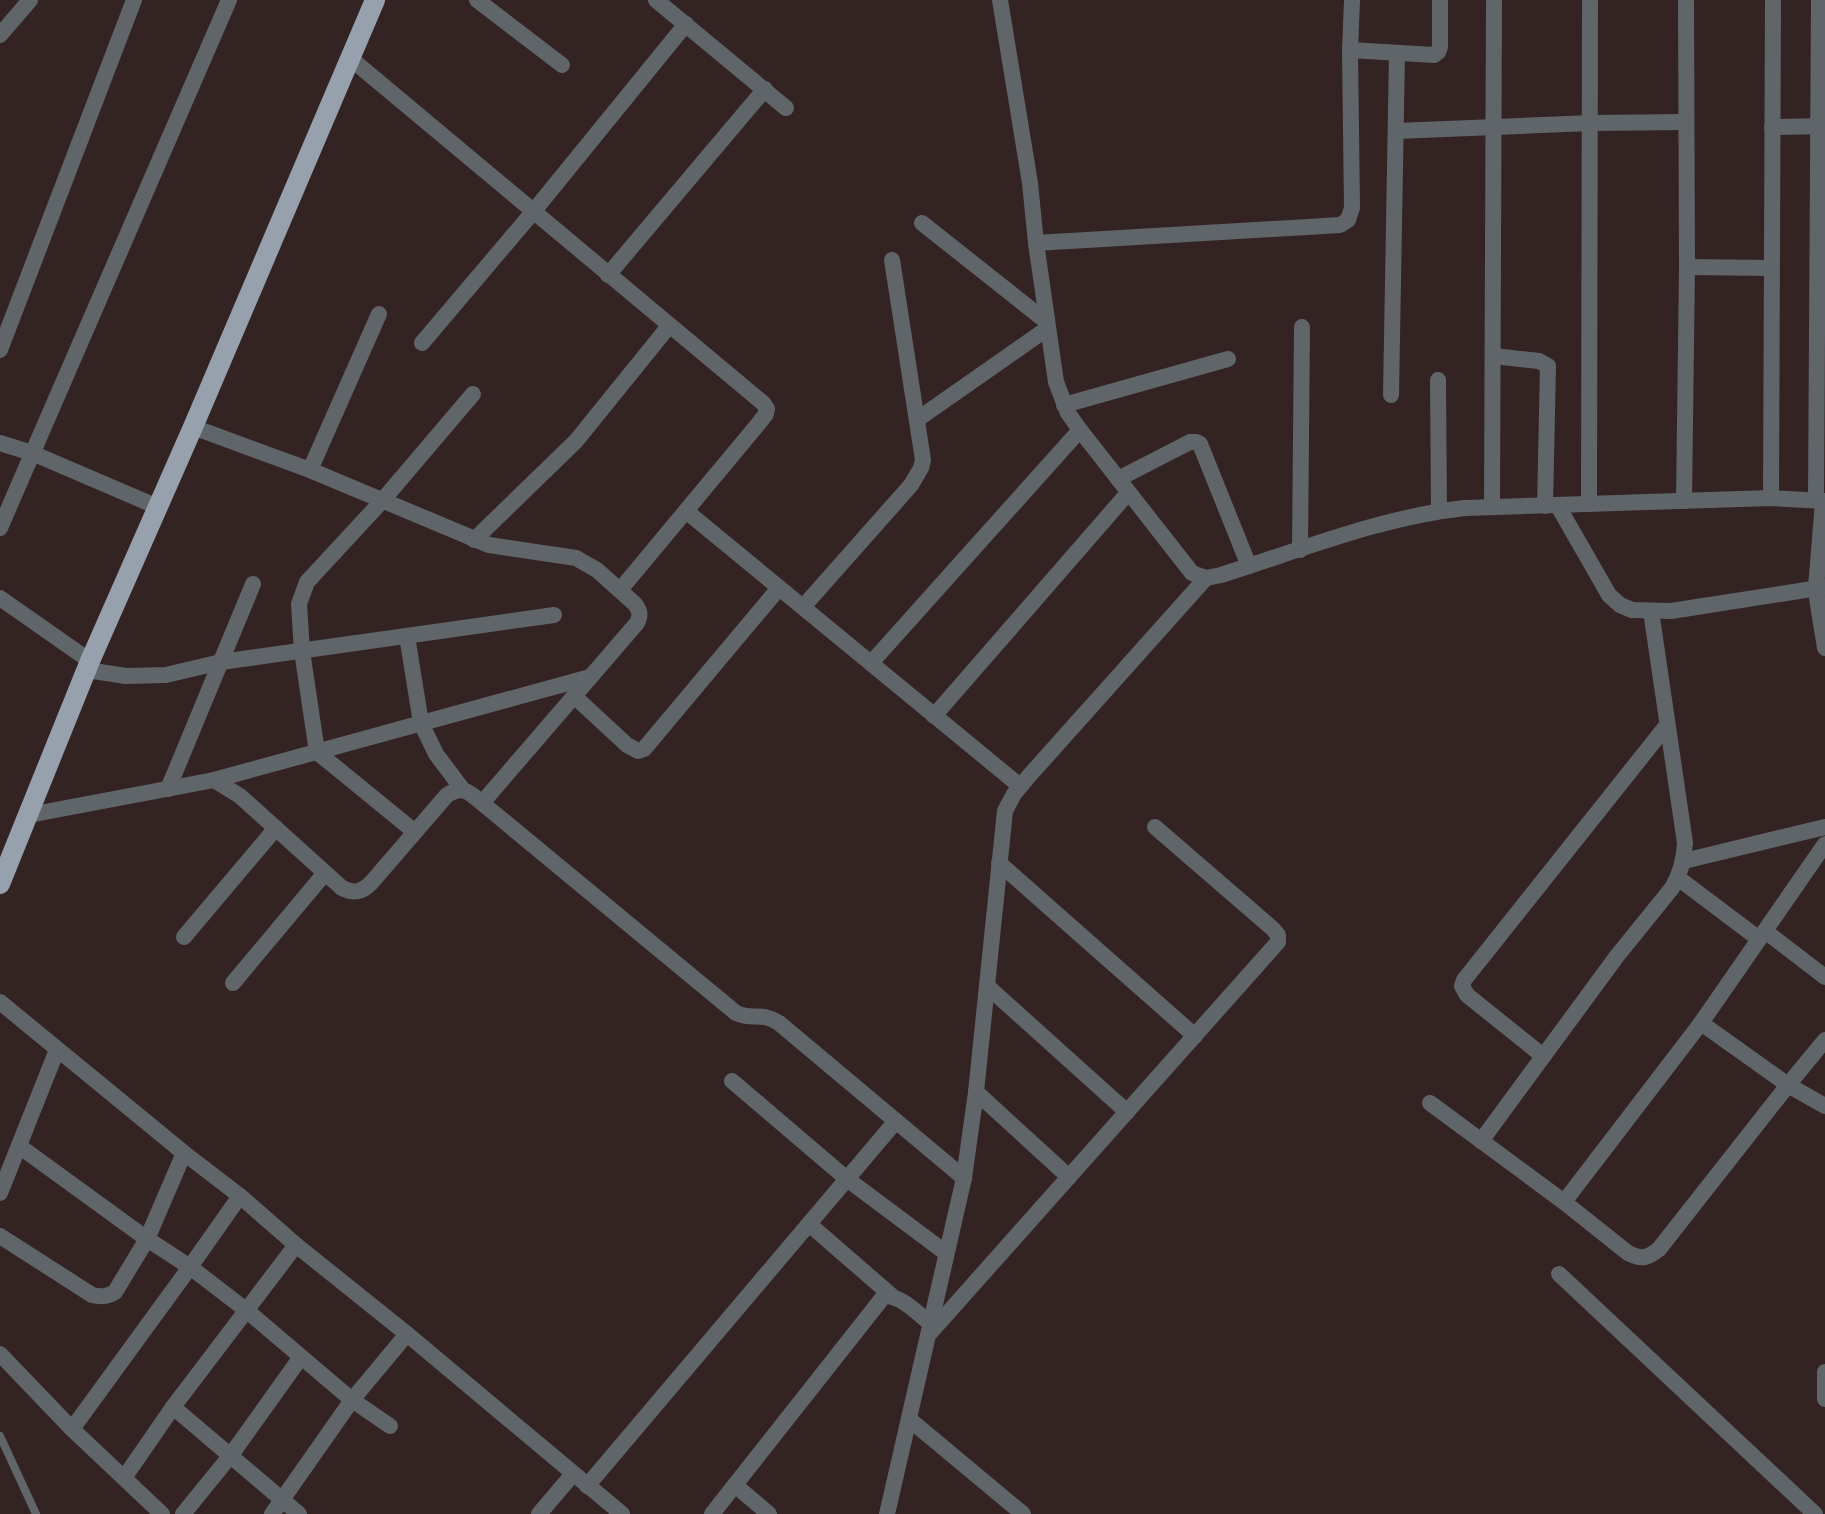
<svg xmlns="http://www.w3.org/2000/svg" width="1825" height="1514" font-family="Ubuntu,sans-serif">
  <rect width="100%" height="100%" fill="#332323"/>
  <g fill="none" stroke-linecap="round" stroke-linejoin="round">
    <polyline stroke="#60656a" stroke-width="8" points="0,1436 36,1514"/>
    <g stroke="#60656a" stroke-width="16">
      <polyline points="477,0 562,65"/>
      <polyline points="656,0 786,108"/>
      <path d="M1000,0l30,183 6,60 20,139 12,31 12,17 112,143 14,5 15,-3c80,-25 160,-58 244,-67l306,-10 54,3"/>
      <polyline points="0,35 30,0"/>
      <polyline points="1350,50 1434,55 1438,52 1440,47 1440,0"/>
      <polyline points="350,58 763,403 767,409 766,414 759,423 620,590"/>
      <polyline points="1772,127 1825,126"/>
      <polyline points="1396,131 1590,123 1686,122"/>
      <polyline points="922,223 1047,322"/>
      <polyline points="1036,243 1340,225 1348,220 1352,208 1350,50 1352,0"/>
      <polyline points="1687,267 1771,268"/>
      <polyline points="608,275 765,89"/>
      <polyline points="422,343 533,212 686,24"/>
      <polyline points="0,350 134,0"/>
      <polyline points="1493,356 1539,361 1548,366 1545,506"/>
      <polyline points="1438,380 1439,511"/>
      <polyline points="1391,395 1397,53"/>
      <polyline points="1064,405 1228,359"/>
      <polyline points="918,419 1048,328"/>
      <path d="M193,427l117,43 179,75 87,13 21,12 38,34c5,7 6,11 2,19l-155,180"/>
      <polyline points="0,443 32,453 158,507"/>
      <polyline points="310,470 379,314"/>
      <polyline points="1118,479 1190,442 1196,442 1200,444 1249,566"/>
      <polyline points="1771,498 1773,0"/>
      <polyline points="1816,500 1819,0"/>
      <polyline points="1684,501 1687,267 1686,0"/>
      <polyline points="1823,501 1816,588 1818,605 1825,648"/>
      <polyline points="1589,504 1590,0"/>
      <polyline points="1492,506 1494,0"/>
      <polyline points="1558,506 1609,595 1620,605 1632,610 1671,611 1825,587"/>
      <polyline points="686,511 1020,786"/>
      <polyline points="0,528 229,0"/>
      <polyline points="474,540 576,441 669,326"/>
      <polyline points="1300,550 1302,327"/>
      <polyline points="0,598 90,661"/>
      <polyline points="803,607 911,485 921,468 923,460 892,260"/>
      <polyline points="407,636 421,723 436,754 463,790"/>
      <polyline points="871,663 1080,430"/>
      <polyline points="87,670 126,676 166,675 221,662 554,615"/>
      <polyline points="574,696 627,745 638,751 644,749 779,588"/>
      <polyline points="934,716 1128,493"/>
      <polyline points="214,780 590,677"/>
      <polyline points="168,789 253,584"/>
      <path d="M29,815l185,-35 26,16 102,92c12,6 20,4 29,-5l76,-88c16,-10 22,-3 35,8l254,210c17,8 25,-2 43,10l185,155"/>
      <polyline points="415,832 317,752 302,651 299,604 307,582 382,501 473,394"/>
      <polyline points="1684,861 1825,827"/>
      <polyline points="999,863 1195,1036"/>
      <polyline points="1678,878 1759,939"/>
      <polyline points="1765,931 1825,977"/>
      <polyline points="184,937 276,828"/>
      <polyline points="233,983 325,873"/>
      <polyline points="987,986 1127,1112"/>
      <polyline points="0,1002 184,1153 240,1196 296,1245 407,1334 622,1514"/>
      <polyline points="1701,1023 1788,1085 1825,1106"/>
      <polyline points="1543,1056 1467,995 1462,986 1464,980 1667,725"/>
      <polyline points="732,1081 847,1179 946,1253"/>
      <polyline points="976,1092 1069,1177"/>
      <path d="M1430,1103l134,99 64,51c14,7 20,5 31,-4l129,-164 37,-45"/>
      <path d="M1481,1141l136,-185 55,-68c9,-15 12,-28 13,-45l-34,-232"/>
      <polyline points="19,1146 147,1239 190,1267 246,1310 352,1400 390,1426"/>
      <polyline points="0,1193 57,1050"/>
      <polyline points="1564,1202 1701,1023 1825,844"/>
      <polyline points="809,1224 892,1296"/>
      <path d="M0,1236l92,59c9,2 15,2 23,-3l32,-53 37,-86"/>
      <polyline points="1559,1274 1815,1514"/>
      <polyline points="930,1333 1278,942 1278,935 1273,929 1155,827"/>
      <polyline points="0,1354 72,1429 162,1514"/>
      <polyline points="1825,1372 1825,1399"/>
      <polyline points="173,1407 299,1514"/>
      <polyline points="909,1419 1023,1514"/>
      <polyline points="72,1429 190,1267 240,1196"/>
      <polyline points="124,1478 173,1407 296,1245"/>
      <polyline points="735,1485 769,1514"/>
      <polyline points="587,1486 896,1121"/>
      <polyline points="183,1514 231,1455 301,1357"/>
      <polyline points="272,1514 352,1400 407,1334"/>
      <polyline points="539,1514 573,1474"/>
      <path d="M712,1514l172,-218c17,-1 34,18 47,28"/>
      <polyline points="887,1514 964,1178 976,1092 1005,811 1014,794 1029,776 1206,578"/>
    </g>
    <polyline stroke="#97a1ad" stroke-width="20" points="0,884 90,661 193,427 375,0"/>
  </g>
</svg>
